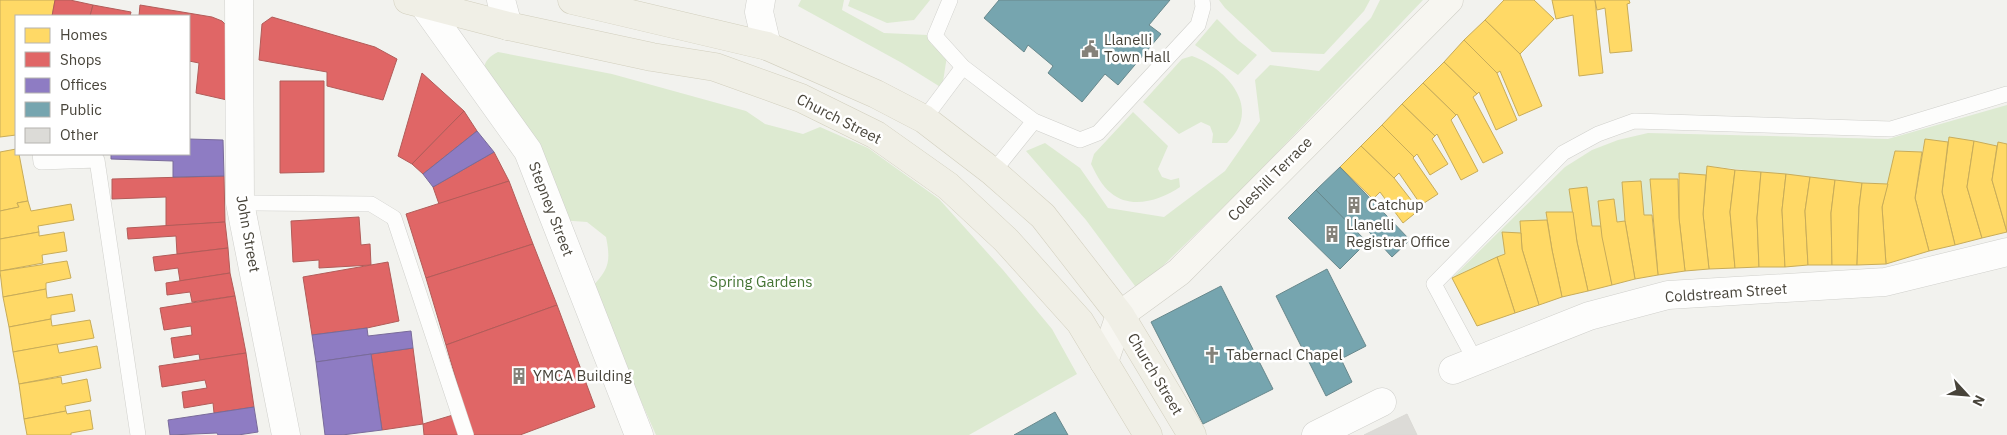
<svg xmlns="http://www.w3.org/2000/svg" width="2007" height="435" font-family="'IBM Plex Sans',sans-serif">
  <rect width="100%" height="100%" fill="#f2f2ee"/>
  <g fill="#ddead1">
    <polygon points="801,0 844,0 842,10 884,33 928,35 931,44 947,56 942,88 902,63 798,6"/>
    <polygon points="850,0 930,0 914,20 887,23 848,6"/>
    <polygon points="1219,0 1370,0 1364,11 1324,54 1272,52 1225,8"/>
    <polygon points="1380,0 1423,0 1247,184 1138,290 1086,220 1026,151 1045,143 1080,168 1108,208 1164,217 1225,171 1260,121 1255,80 1270,65 1319,71 1371,18"/>
    <polygon points="1217,19 1239,41 1257,55 1238,75 1195,45"/>
    <path d="M498,52l114,22 134,37 19,13 38,10 17,-7 48,21 71,51 64,71 49,59 25,45 -108,61h-313l-65,-147c18,-19 20,-26 15,-51l-19,-15 -28,-2 -75,-150c0,-9 6,-14 14,-18z"/>
    <path d="M1192,56c36,13 71,53 35,87h-15l1,-9 -3,-8 -9,-4 -22,12 -36,-32 39,-43z"/>
    <polygon points="2007,105 2007,144 1998,142 1997,146 1949,137 1948,142 1925,140 1922,152 1895,151 1888,184 1862,183 1708,166 1706,175 1679,173 1678,179 1650,179 1652,215 1644,215 1641,181 1622,182 1625,221 1617,222 1614,199 1598,201 1601,226 1592,226 1587,187 1569,189 1573,212 1546,212 1547,220 1521,221 1521,233 1505,254 1452,278 1565,167 1592,150 1618,140 1648,133 1888,139"/>
    <path d="M1133,112l35,34 -10,23 4,8 9,3 8,-2 1,9c-19,13 -49,23 -69,6 -9,-7 -15,-19 -20,-29l3,-10z"/>
  </g>
  <g fill="#ffd966" stroke="#c8ac59">
    <polygon points="0,0 55,0 52,16 16,16 16,135 0,137"/>
    <polygon points="1504,0 1534,0 1554,19 1520,54 1485,20"/>
    <polygon points="1552,0 1595,0 1603,73 1579,76 1573,15 1556,19"/>
    <polygon points="1595,0 1629,0 1630,3 1627,4 1632,51 1610,53 1605,8 1597,10"/>
    <polygon points="1485,20 1520,54 1542,106 1519,116 1500,71 1497,73 1464,40"/>
    <polygon points="1464,40 1497,73 1517,120 1496,130 1479,92 1477,94 1444,62"/>
    <polygon points="1444,62 1477,94 1473,97 1503,153 1483,163 1457,114 1456,115 1423,83"/>
    <polygon points="1423,83 1456,115 1451,120 1478,171 1461,180 1437,134 1435,136 1402,104"/>
    <polygon points="1402,104 1435,136 1432,139 1448,164 1430,175 1417,154 1414,157 1382,125"/>
    <polygon points="1382,125 1414,157 1413,158 1438,194 1421,205 1399,173 1394,178 1361,146"/>
    <polygon points="1949,137 1974,141 1967,187 1982,238 1955,245 1942,192"/>
    <polygon points="1925,139 1948,142 1942,192 1955,245 1929,251 1915,198"/>
    <polygon points="1974,141 1997,146 1992,180 2007,232 1982,238 1967,187"/>
    <polygon points="1998,142 2007,144 2007,232 1992,180"/>
    <polygon points="1361,146 1394,178 1419,210 1403,223 1380,192 1373,199 1340,167"/>
    <polygon points="16,149 16,154 19,154 28,201 17,203 19,207 0,211 0,152"/>
    <polygon points="1895,151 1922,152 1915,198 1929,251 1886,264 1882,207"/>
    <polygon points="1707,166 1735,170 1730,212 1735,268 1709,269 1703,214"/>
    <polygon points="1735,170 1761,172 1757,218 1759,267 1735,268 1730,212"/>
    <polygon points="1761,172 1786,174 1782,210 1785,267 1759,267 1757,218"/>
    <polygon points="1679,173 1706,175 1703,214 1709,269 1685,271 1679,218"/>
    <polygon points="1786,174 1810,177 1805,211 1808,265 1785,267 1782,210"/>
    <polygon points="1810,177 1835,180 1831,213 1832,265 1808,265 1805,211"/>
    <polygon points="1650,179 1678,179 1679,218 1685,271 1658,275"/>
    <polygon points="1835,180 1862,183 1859,207 1857,265 1832,265 1831,213"/>
    <polygon points="1641,181 1644,215 1652,215 1658,275 1635,279 1625,221 1622,182"/>
    <polygon points="1862,183 1888,184 1882,207 1886,264 1857,265 1859,207"/>
    <polygon points="1587,187 1592,226 1601,226 1612,285 1588,291 1577,242 1569,189"/>
    <polygon points="1614,199 1617,222 1625,221 1635,279 1612,285 1602,237 1598,201"/>
    <polygon points="28,201 31,211 71,204 74,220 38,226 39,232 0,239 0,211 19,207 17,203"/>
    <polygon points="1546,212 1573,212 1577,242 1588,291 1562,297 1552,250"/>
    <polygon points="1547,220 1552,250 1562,297 1539,305 1522,249 1520,221"/>
    <polygon points="39,232 39,236 64,232 67,251 42,255 43,263 0,271 0,239"/>
    <polygon points="1502,232 1521,233 1522,249 1539,305 1515,313 1497,257 1505,254"/>
    <polygon points="1497,257 1515,313 1477,326 1452,278"/>
    <polygon points="67,261 71,278 46,283 46,289 3,297 0,271"/>
    <polygon points="46,289 47,298 72,294 75,311 51,315 51,319 9,327 3,297"/>
    <polygon points="51,319 52,326 90,320 94,338 13,352 9,327"/>
    <polygon points="57,344 59,353 97,346 101,368 19,384 13,352"/>
    <polygon points="61,377 62,384 87,379 91,401 65,406 66,411 24,419 19,384"/>
    <polygon points="90,410 93,429 71,433 71,435 27,435 24,419 66,411 67,414"/>
  </g>
  <g fill="#e06666" stroke="#b25c59">
    <polygon points="55,0 70,0 93,5 90,16 52,16"/>
    <polygon points="93,5 131,12 130,16 90,16"/>
    <polygon points="140,5 212,17 222,21 231,30 236,102 196,93 199,63 189,61 189,16 139,16"/>
    <polygon points="272,17 375,47 397,59 383,100 327,86 327,72 259,60 262,24"/>
    <polygon points="422,73 464,111 412,164 398,156"/>
    <polygon points="280,81 324,81 324,172 280,173"/>
    <polygon points="464,111 477,131 423,174 412,164"/>
    <polygon points="494,152 509,181 439,204 433,187"/>
    <polygon points="224,176 225,222 166,226 166,197 112,199 112,179"/>
    <polygon points="509,181 533,244 426,278 406,214"/>
    <polygon points="359,217 361,245 370,244 371,265 319,268 319,260 293,262 291,221"/>
    <polygon points="225,222 228,248 177,254 176,236 128,239 127,228"/>
    <polygon points="533,244 557,305 446,345 426,278"/>
    <polygon points="228,248 230,273 180,281 178,268 155,271 153,257"/>
    <polygon points="388,262 399,321 367,328 312,335 303,277"/>
    <polygon points="230,273 235,296 192,302 190,292 167,295 166,283"/>
    <polygon points="235,296 246,353 200,360 199,354 174,358 171,338 192,335 191,326 164,330 160,308"/>
    <polygon points="557,305 595,407 520,435 472,435 446,345"/>
    <polygon points="413,348 423,424 382,430 371,354"/>
    <polygon points="246,353 254,407 214,413 213,403 184,408 182,392 207,388 205,380 162,387 159,366"/>
    <polygon points="453,415 460,435 424,435 423,424"/>
  </g>
  <g fill="#8e7cc3" stroke="#796b9a">
    <polygon points="477,131 494,152 433,187 423,174"/>
    <polygon points="189,139 223,140 224,176 173,177 173,161 111,159 111,154 189,154"/>
    <polygon points="367,328 368,336 411,331 413,348 316,362 312,335"/>
    <polygon points="371,354 382,430 342,435 325,435 316,362"/>
    <polygon points="254,407 258,432 238,435 218,435 217,433 170,435 168,420"/>
  </g>
  <g fill="#76a5af" stroke="#68888c">
    <polygon points="999,0 1170,0 1149,25 1161,34 1118,85 1105,74 1082,102 1048,73 1053,66 1028,45 1024,52 984,18"/>
    <polygon points="1340,167 1410,240 1392,257 1358,220 1351,227 1316,190"/>
    <polygon points="1316,190 1367,242 1340,269 1288,218"/>
    <polygon points="1327,269 1366,346 1341,359 1352,382 1326,396 1276,296"/>
    <polygon points="1221,286 1273,389 1203,424 1151,322"/>
    <polygon points="1055,412 1068,435 1014,435"/>
  </g>
  <polygon fill="#dcdbd7" stroke="#dad9d4" points="1407,414 1417,435 1364,435"/>
  <g fill="none" stroke-linecap="round" stroke-linejoin="round">
    <g stroke="#d0d0cc" stroke-width="16">
      <g id="lane">
        <polyline points="950,0 935,36 963,67 1034,121 1080,140 1098,133 1198,25 1203,7 1202,0"/>
        <polyline points="924,119 963,67"/>
        <polyline points="40,154 41,162 97,160 138,435"/>
        <polyline points="993,172 1034,121"/>
        <polyline points="240,203 371,204 394,218 466,435"/>
        <polyline points="1476,362 1434,284 1563,153 1598,134 1634,121 1891,129 2007,94"/>
      </g>
    </g>
    <g stroke="#d0d0cc" stroke-width="29">
      <g id="street">
        <polyline points="239,0 240,203 286,435"/>
        <polyline points="501,0 508,26"/>
        <polyline points="761,0 759,12 767,46"/>
        <polyline points="423,4 528,151 639,435"/>
        <polyline points="1453,370 1589,316 1668,295 1885,282 2007,252"/>
        <polyline points="1316,435 1382,402"/>
      </g>
    </g>
    <g stroke="#d0cfc6" stroke-width="29">
      <polyline id="secondary" points="1104,362 1120,315 1179,272 1449,0"/>
    </g>
    <g stroke="#d2cfbe" stroke-width="29">
      <g id="primary">
        <polyline points="408,0 508,26 652,57 715,67 801,98 876,135 948,186 1006,240 1080,322 1148,435"/>
        <polyline points="572,0 767,46 876,94 924,119 993,172 1043,216 1120,315 1192,435"/>
      </g>
    </g>
    <use href="#lane" stroke="#fdfdfc" stroke-width="15"/>
    <use href="#street" stroke="#fdfdfc" stroke-width="28"/>
    <use href="#secondary" stroke="#f7f6f1" stroke-width="28"/>
    <use href="#primary" stroke="#f0efe6" stroke-width="28"/>
  </g>
  <defs>
    <g id="civic-bare" transform="scale(1.35)"><path d="M-.6-6.5H3V-4.5H.6V-3L4-1V1h2V6H-6V1h2V-1L-.6-3ZM-1.2 2.5V6h2.4V2.5Z" fill="#848179" stroke="#fff" stroke-width="2.5" paint-order="stroke"/></g>
    <g id="building-bare" transform="scale(1.35)"><path d="M-4-6H4V6H1V3H-1V6H-4ZM-2.5-4.3h1.7v1.8h-1.7ZM.8-4.3h1.7v1.8H.8ZM-2.5-1h1.7V.8h-1.7ZM.8-1h1.7V.8H.8Z" fill="#848179" stroke="#fff" stroke-width="2.5" paint-order="stroke"/></g>
    <g id="church-bare" transform="scale(1.35)"><path d="M-1.2-6h2.4v3.5h3.3v2.4h-3.3V6h-2.4V-.1h-3.3v-2.4h3.3Z" fill="#848179" stroke="#fff" stroke-width="2.5" paint-order="stroke"/></g>
  </defs>
  <g fill-rule="evenodd">
    <use href="#civic-bare" x="1090" y="49"/>
    <use href="#building-bare" x="1354" y="205"/>
    <use href="#building-bare" x="1332" y="234"/>
    <use href="#church-bare" x="1212" y="355"/>
    <use href="#building-bare" x="519" y="376"/>
  </g>
  <g text-anchor="middle" stroke-width="5" stroke-linejoin="round" paint-order="stroke">
    <g font-size="15" fill="#48443a" stroke="#fff" text-anchor="start">
      <text x="1104" y="45">Llanelli<tspan x="1104" dy="17">Town Hall</tspan></text>
      <text x="1368" y="210">Catchup</text>
      <text x="1346" y="230">Llanelli<tspan x="1346" dy="17">Registrar Office</tspan></text>
      <text x="1226" y="360">Tabernacl Chapel</text>
      <text x="533" y="381">YMCA Building</text>
    </g>
    <g font-size="15" fill="#48443a" stroke="#fff">
      <text transform="translate(839 119) rotate(27)" y="5">Church Street</text>
      <text transform="translate(1270 179) rotate(-45)" y="5">Coleshill Terrace</text>
      <text transform="translate(551 209) rotate(69)" y="5">Stepney Street</text>
      <text transform="translate(248 234) rotate(80)" y="5">John Street</text>
      <text transform="translate(1726 293) rotate(-4)" y="5">Coldstream Street</text>
      <text transform="translate(1155 374) rotate(59)" y="5">Church Street</text>
    </g>
    <g font-size="15" fill="#447433" stroke="#fff">
      <text x="761" y="287">Spring Gardens</text>
    </g>
  </g>
  <rect x="15" y="15" width="175" height="140" fill="#ffffff" stroke="#b6b4b0"/>
  <rect x="25" y="28" width="25" height="15" fill="#ffd966" stroke="#b6b4b0"/>
  <text x="60" y="40" font-size="15" fill="#48443a">Homes</text>
  <rect x="25" y="52" width="25" height="15" fill="#e06666" stroke="#b6b4b0"/>
  <text x="60" y="65" font-size="15" fill="#48443a">Shops</text>
  <rect x="25" y="78" width="25" height="15" fill="#8e7cc3" stroke="#b6b4b0"/>
  <text x="60" y="90" font-size="15" fill="#48443a">Offices</text>
  <rect x="25" y="102" width="25" height="15" fill="#76a5af" stroke="#b6b4b0"/>
  <text x="60" y="115" font-size="15" fill="#48443a">Public</text>
  <rect x="25" y="128" width="25" height="15" fill="#dcdbd7" stroke="#b6b4b0"/>
  <text x="60" y="140" font-size="15" fill="#48443a">Other</text>
  <g transform="translate(1967 395) rotate(116)" stroke="#ffffff" stroke-width="4" paint-order="stroke">
  <path d="M0-4L9 19L0 12L-9 19Z" fill="#48443a"/>
  <text y="-8" font-size="14" font-weight="bold" text-anchor="middle" fill="#48443a">N</text>
  </g>
</svg>
